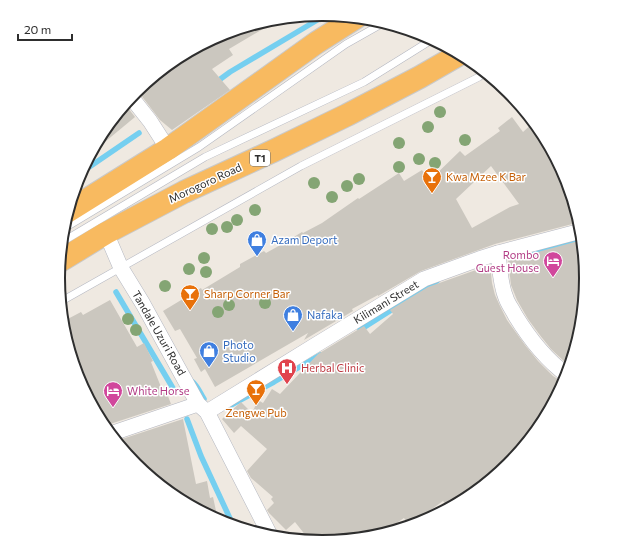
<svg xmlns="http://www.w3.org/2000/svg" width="644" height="556" font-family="Commissioner,sans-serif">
  <rect width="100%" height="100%" fill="#efe9e1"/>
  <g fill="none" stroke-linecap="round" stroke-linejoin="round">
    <g stroke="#75cff0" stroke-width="5.5">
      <polyline points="215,83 230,72 324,16"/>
      <polyline points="79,174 139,133"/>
      <polyline points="519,255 562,246 582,239"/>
      <polyline points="116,292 174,390"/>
      <polyline points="360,330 437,281"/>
      <path d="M189,379c9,7 9,10 15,20"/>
      <polyline points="231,405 274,382 320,355"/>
      <polyline points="187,419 201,456 233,525"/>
    </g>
  </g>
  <g fill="#cbc7bf" fill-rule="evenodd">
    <polygon points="266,21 268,26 229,49 233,55 212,69 230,90 172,130 160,120 137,90 176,58 221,34"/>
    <polygon points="125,104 135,117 100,146 97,142 103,131"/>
    <path d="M512,117l11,15 11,-10 8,10 24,45 14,45 -85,22 -74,27 -43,25v-1l-26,14 1,2 -49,29 4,-7 -93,54 -10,-18 -4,3 -7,-13 3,-1 -17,-29 -5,2 -12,-20 38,-23 1,2 38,-23v-3l24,-13 2,2 18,-10 18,-11 1,1 19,-10 36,-25 1,1 40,-26 5,8 18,-11 7,11 31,-30 5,5 35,-25 -2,-3zM491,166l28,38 -9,3 -38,21 -16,-29z"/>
    <polygon points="582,240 586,278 581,330 574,352 567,364 551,349 539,334 528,319 517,300 511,285 508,260"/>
    <polygon points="490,265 492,283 495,295 500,306 507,320 525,345 538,361 553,376 564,383 550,409 535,421 539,424 538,426 540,427 509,465 484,485 479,480 449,508 443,501 409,526 404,518 379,535 373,537 322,542 310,541 295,522 286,530 269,513 267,510 274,503 271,499 273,497 251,478 247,471 267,449 241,426 234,433 222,419 241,402 252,413 258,400 263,403 272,389 280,394 318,354 364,326 370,334 393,314 390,310 428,287"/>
    <polygon points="110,300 137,347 144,343 153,361 151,362 163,392 166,391 171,404 107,425 105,427 84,390 81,382 83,381 69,350 63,329 62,322 81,312 83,315"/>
    <polygon points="183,419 196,484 207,481 210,498 213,497 218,520 175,497 135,465 116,441"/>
  </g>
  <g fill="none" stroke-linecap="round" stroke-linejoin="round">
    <g stroke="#b4b7c1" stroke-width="8">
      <g id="service">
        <polyline points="63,229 199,147 346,44 385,22"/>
        <polyline points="62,242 205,157 364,82 433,39"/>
        <polyline points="60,302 301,166 479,77 486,72"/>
      </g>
    </g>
    <g stroke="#b4b7c1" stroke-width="16">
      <g id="minor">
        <polyline points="131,97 150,121 168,149"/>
        <polyline points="106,233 121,268 143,304 198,404 207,412 271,537"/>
        <path d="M498,253c2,15 2,31 8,45 2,6 6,11 9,17 14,23 30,44 52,60"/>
        <polyline points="207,412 314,346 424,279 479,259 498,253 581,231"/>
        <polyline points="110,434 198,404"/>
      </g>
    </g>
    <g stroke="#c9c9c9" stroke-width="24">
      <g id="trunk">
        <polyline points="67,212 168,149 316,43 357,17"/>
        <polyline points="60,261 106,233 184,192 273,151 347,115 420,77 460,54"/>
      </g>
    </g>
    <use href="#service" stroke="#fff" stroke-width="7"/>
    <use href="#minor" stroke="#fff" stroke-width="15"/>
    <use href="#trunk" stroke="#f8ba60" stroke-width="22"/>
  </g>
  <g fill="#84a574">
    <circle cx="440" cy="112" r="6"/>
    <circle cx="428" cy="127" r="6"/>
    <circle cx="465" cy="140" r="6"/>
    <circle cx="399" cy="143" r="6"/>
    <circle cx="419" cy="159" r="6"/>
    <circle cx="435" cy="163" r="6"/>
    <circle cx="399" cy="167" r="6"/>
    <circle cx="359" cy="179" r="6"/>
    <circle cx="314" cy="183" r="6"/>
    <circle cx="347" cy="186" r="6"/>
    <circle cx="332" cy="197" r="6"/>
    <circle cx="255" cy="210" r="6"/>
    <circle cx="237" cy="220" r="6"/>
    <circle cx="227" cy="227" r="6"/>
    <circle cx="212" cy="229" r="6"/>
    <circle cx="204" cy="258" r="6"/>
    <circle cx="189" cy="269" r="6"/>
    <circle cx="206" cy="272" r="6"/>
    <circle cx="165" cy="286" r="6"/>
    <circle cx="265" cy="303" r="6"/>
    <circle cx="229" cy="305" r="6"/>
    <circle cx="218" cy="312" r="6"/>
    <circle cx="128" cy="319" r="6"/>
    <circle cx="136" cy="330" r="6"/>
  </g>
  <defs>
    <g id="bar-pin" transform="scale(1)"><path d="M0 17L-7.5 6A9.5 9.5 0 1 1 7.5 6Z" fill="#e8710a" stroke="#fff"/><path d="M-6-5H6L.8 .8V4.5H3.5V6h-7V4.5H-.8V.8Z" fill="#fff"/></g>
    <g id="shop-pin" transform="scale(1)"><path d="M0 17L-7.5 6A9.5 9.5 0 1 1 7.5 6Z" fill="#3f7fe0" stroke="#fff"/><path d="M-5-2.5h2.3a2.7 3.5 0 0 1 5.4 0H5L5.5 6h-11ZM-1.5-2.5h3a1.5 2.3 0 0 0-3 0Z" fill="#fff"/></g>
    <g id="hotel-pin" transform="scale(1)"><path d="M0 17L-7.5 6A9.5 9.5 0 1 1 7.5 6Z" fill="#d1479c" stroke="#fff"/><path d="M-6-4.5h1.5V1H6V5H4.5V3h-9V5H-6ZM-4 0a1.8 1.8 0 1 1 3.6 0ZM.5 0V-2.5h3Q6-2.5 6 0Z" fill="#fff"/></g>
    <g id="hospital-pin" transform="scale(1)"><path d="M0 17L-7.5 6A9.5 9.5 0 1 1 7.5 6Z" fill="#e0444e" stroke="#fff"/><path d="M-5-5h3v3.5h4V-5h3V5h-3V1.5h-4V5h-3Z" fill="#fff"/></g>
  </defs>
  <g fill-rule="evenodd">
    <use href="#bar-pin" x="432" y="177"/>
    <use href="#shop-pin" x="257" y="240"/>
    <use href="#hotel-pin" x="553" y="261"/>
    <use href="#bar-pin" x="190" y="294"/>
    <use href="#shop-pin" x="293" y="315"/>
    <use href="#shop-pin" x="209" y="351"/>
    <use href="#hospital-pin" x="287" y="368"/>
    <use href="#bar-pin" x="256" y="389"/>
    <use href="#hotel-pin" x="113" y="391"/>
  </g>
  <g text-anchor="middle" stroke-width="3" stroke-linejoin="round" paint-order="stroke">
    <rect fill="#fff" stroke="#6d6d6d" stroke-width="1" x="250" y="150" width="20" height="16" rx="3"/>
    <g font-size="10" font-weight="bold" fill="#2e2e2e">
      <text x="260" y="162">T1</text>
    </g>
    <g font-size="11" fill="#c56008" stroke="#fff" text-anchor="start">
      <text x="446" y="181">Kwa Mzee K Bar</text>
      <text x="204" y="298">Sharp Corner Bar</text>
      <text x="256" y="417" text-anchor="middle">Zengwe Pub</text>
    </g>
    <g font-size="11" fill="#2e2e2e" stroke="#fff">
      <text transform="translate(205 183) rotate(-25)" y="4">Morogoro Road</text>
      <text transform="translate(386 302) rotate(-31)" y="4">Kilimani Street</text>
      <text transform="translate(159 333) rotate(60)" y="4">Tandale Uzuri Road</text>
    </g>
    <g font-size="11" fill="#366cbe" stroke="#fff" text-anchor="start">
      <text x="271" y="244">Azam Deport</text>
      <text x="307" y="319">Nafaka</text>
      <text x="223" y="349">Photo<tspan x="223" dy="13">Studio</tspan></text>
    </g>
    <g font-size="11" fill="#b23c85" stroke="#fff" text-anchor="end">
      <text x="539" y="259">Rombo<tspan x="539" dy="13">Guest House</tspan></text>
      <text x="127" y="395" text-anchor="start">White Horse</text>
    </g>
    <g font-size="11" fill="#be3a42" stroke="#fff" text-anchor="start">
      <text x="301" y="372">Herbal Clinic</text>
    </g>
  </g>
  <path d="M0 0H644V556H0ZM65 278a257 257 0 1 1 514 0a257 257 0 1 1-514 0Z" fill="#fff" fill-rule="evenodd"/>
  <path fill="none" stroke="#2e2e2e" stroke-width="2" d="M65 278a257 257 0 1 1 514 0a257 257 0 1 1-514 0Z"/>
  <path d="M18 34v6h54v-6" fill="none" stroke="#2e2e2e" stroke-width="2"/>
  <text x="24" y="34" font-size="12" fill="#2e2e2e" stroke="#ffffff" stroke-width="3" paint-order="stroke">20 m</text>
</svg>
